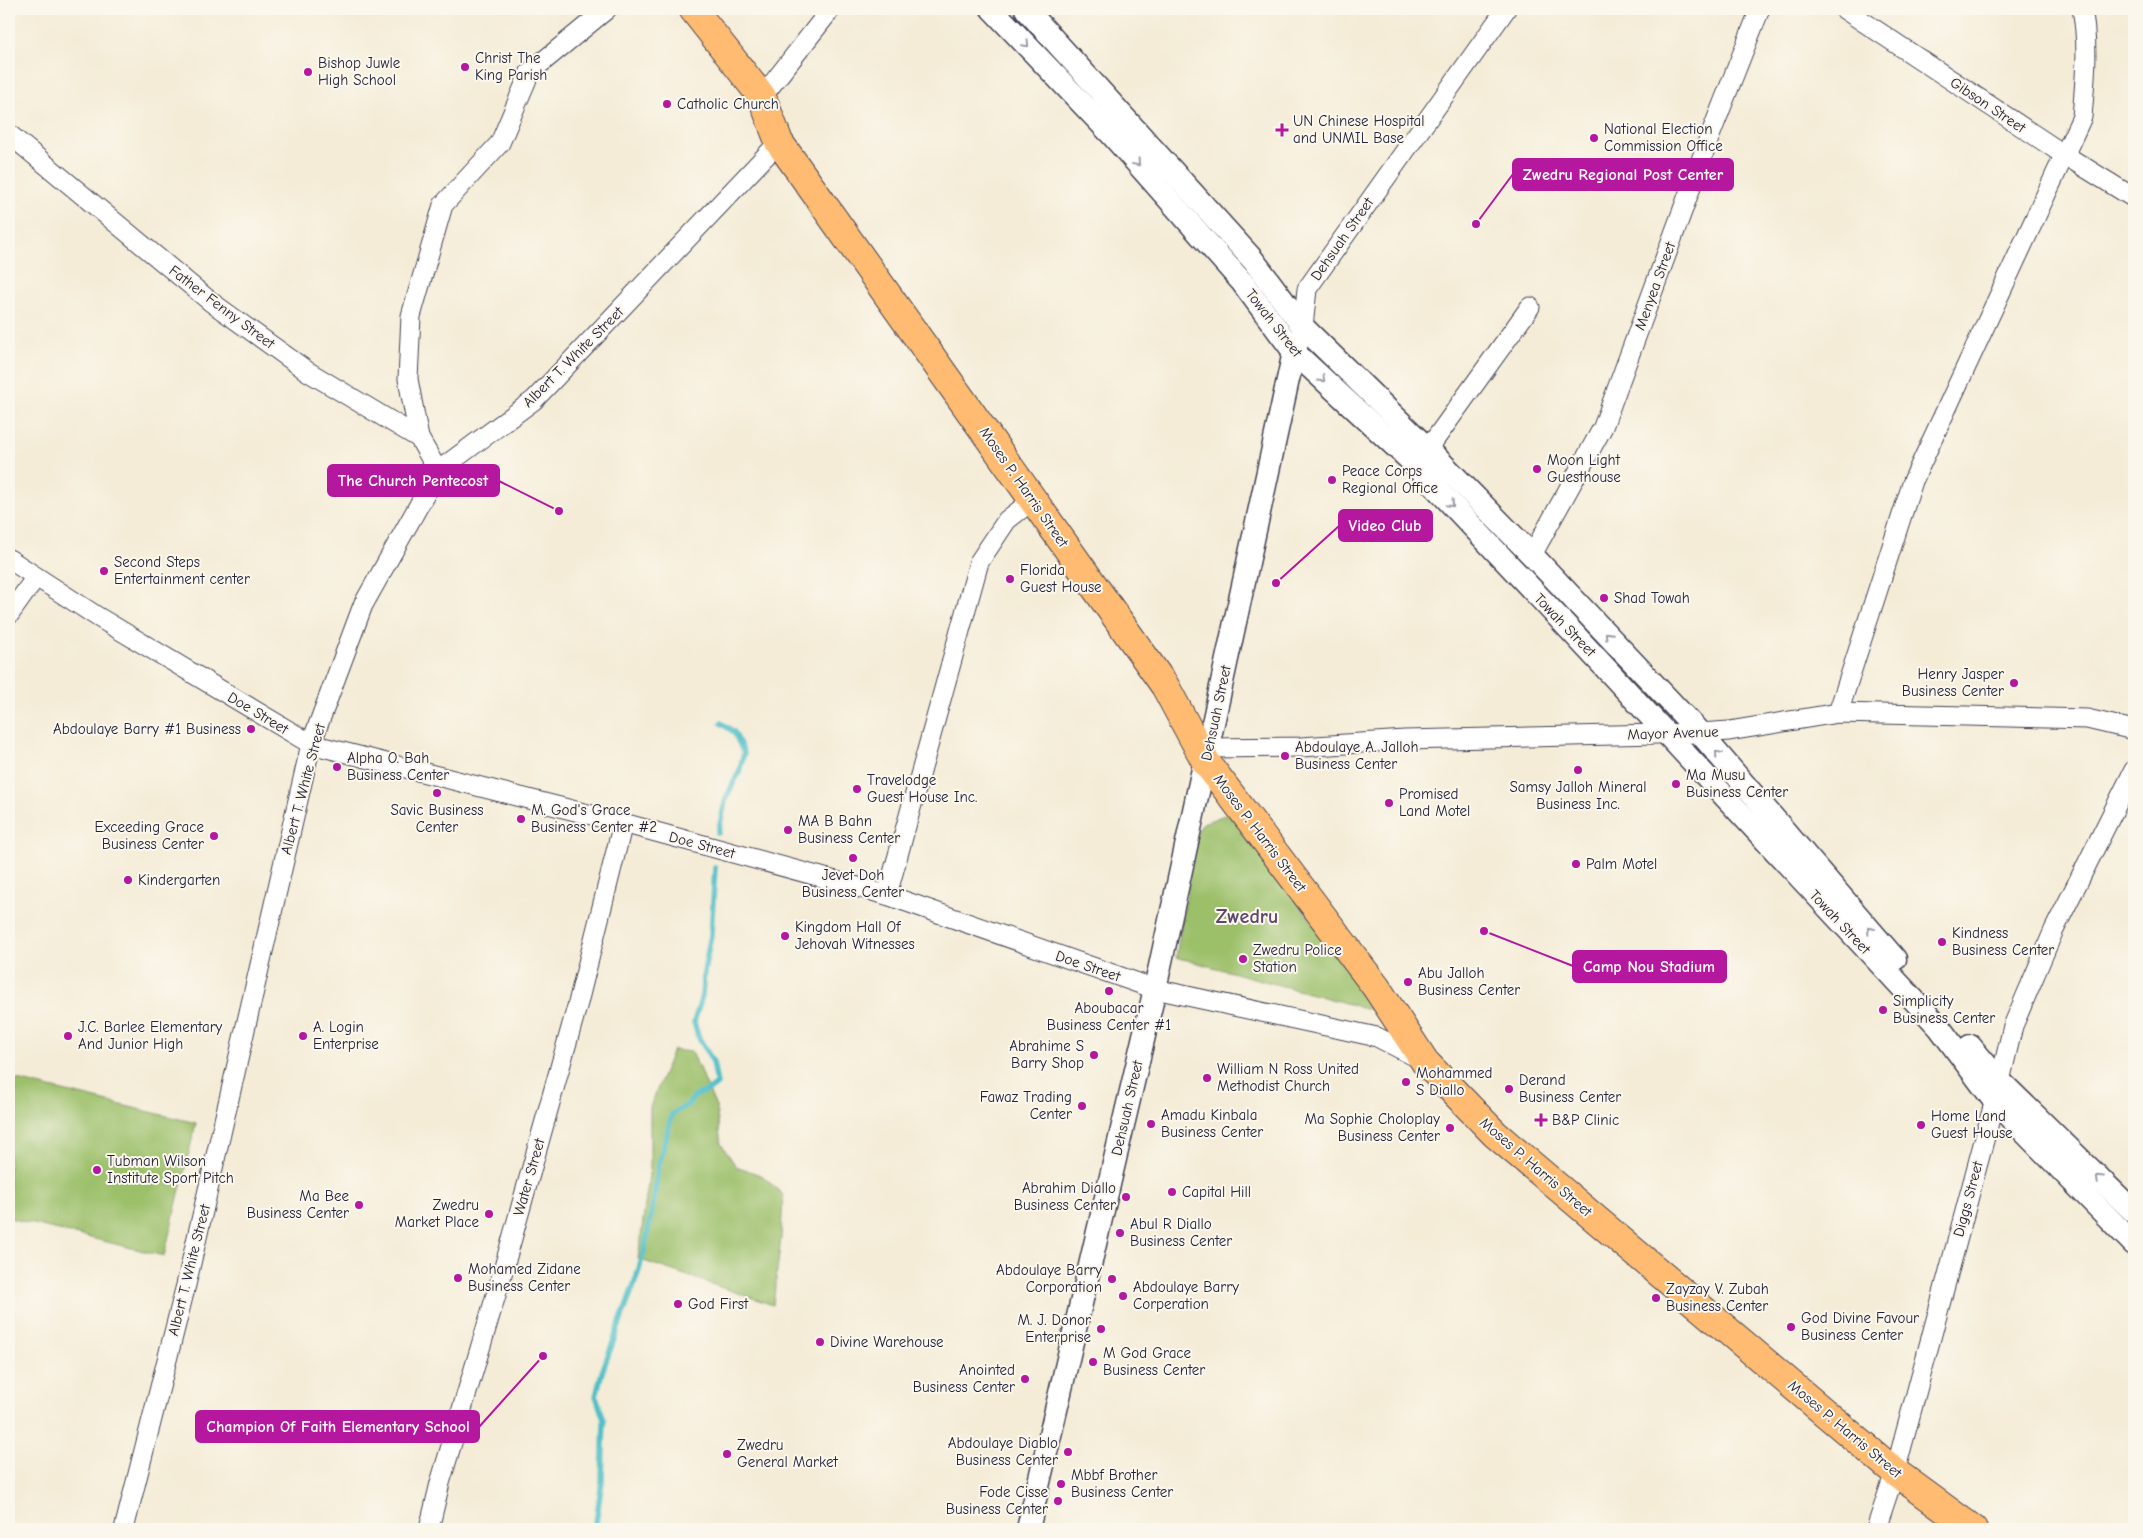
<svg xmlns="http://www.w3.org/2000/svg" width="2143" height="1538" font-family="'Comic Neue',sans-serif">
  <rect width="100%" height="100%" fill="#fbf7ec"/>
  <filter id="ink" filterUnits="userSpaceOnUse"><feTurbulence type="fractalNoise" baseFrequency=".02" numOctaves="2"/><feDisplacementMap in="SourceGraphic" scale="10" xChannelSelector="R" yChannelSelector="G"/><feConvolveMatrix kernelMatrix="1 2 1 2 8 2 1 2 1" color-interpolation-filters="sRGB"/></filter>
  <filter id="wash" filterUnits="userSpaceOnUse"><feTurbulence type="fractalNoise" baseFrequency=".0096" numOctaves="4" result="noise"/><feDisplacementMap in="SourceGraphic" scale="20" xChannelSelector="R" yChannelSelector="G"/><feGaussianBlur stdDeviation="1.12" result="paint"/><feColorMatrix in="noise" values="0 0 0 0 0 0 0 0 0 0 0 0 0 0 0 0 0 1.4 0 .05"/><feComposite in="paint" operator="in"/></filter>
  <g filter="url(#wash)">
    <rect width="100%" height="100%" fill="#f4ecd7"/>
    <g fill="#9cc06a" stroke="#5f7152">
      <polygon points="1233,812 1368,1000 1371,1004 1371,1010 1176,957 1197,832 1203,823"/>
      <polygon points="673,1050 692,1052 716,1107 721,1144 736,1166 763,1176 783,1195 781,1238 773,1305 638,1259 650,1167 650,1107"/>
      <polygon points="9,1078 196,1123 164,1256 9,1218"/>
    </g>
    <g fill="none" stroke-linecap="round" stroke-linejoin="round">
      <g stroke="#51bfc9" stroke-width="5.5">
        <polyline points="718,833 726,798 739,772 744,753 734,732 721,723"/>
        <polyline points="595,1529 602,1481 604,1420 596,1396 602,1372 636,1279 644,1252 654,1200 658,1168 672,1114 687,1105 695,1096 709,1090 717,1084 713,1062 698,1036 694,1022 702,996 704,972 711,935 715,868"/>
      </g>
    </g>
  </g>
  <g filter="url(#ink)">
    <g fill="none" stroke-linecap="round" stroke-linejoin="round">
      <g stroke="#424052" stroke-width="21">
        <g id="minor">
          <polyline points="1844,9 2063,154 2134,198"/>
          <polyline points="762,97 831,9"/>
          <polyline points="9,134 211,302 307,371 419,438 438,471"/>
          <polyline points="1303,327 1307,289 1506,9"/>
          <polyline points="419,438 408,379 411,316 443,205 500,143 530,72 607,9"/>
          <polyline points="1428,449 1530,307"/>
          <polyline points="1532,555 1603,427 1708,141 1760,9"/>
          <polyline points="9,559 98,617 311,744 623,823 887,895 1155,989 1377,1037 1422,1060"/>
          <polyline points="9,615 36,577"/>
          <path d="M1838,713l75,-232 169,-364c3,-37 7,-72 0,-108"/>
          <polyline points="1209,748 1301,747 1405,740 1700,733 1729,731 1838,713 2087,719 2134,730"/>
          <polyline points="887,895 979,562 1007,520 1033,500"/>
          <polyline points="124,1529 186,1285 311,744 363,605 438,471 534,400 779,142"/>
          <polyline points="429,1529 440,1483 499,1285 578,1003 623,823"/>
          <polyline points="1876,1529 1895,1472 2000,1081 2013,1026 2054,930 2134,770"/>
        </g>
      </g>
      <g stroke="#424052" stroke-width="25">
        <g id="tertiary">
          <polyline points="992,9 1112,135 1242,282 1294,352 1409,459 1573,633 1939,1027 1995,1102 2134,1244"/>
          <polyline points="1026,9 1253,260 1303,327 1428,449 1532,555 1700,733 1895,959"/>
          <polyline points="1970,1046 2000,1081 2134,1212"/>
          <polyline points="1028,1529 1155,989 1294,352 1298,340"/>
        </g>
      </g>
      <g stroke="#424052" stroke-width="30">
        <polyline id="trunk" points="693,9 762,97 779,142 1165,686 1206,762 1376,987 1425,1062 1495,1134 1895,1472 1973,1529"/>
      </g>
      <use href="#minor" stroke="#fff" stroke-width="19"/>
      <use href="#tertiary" stroke="#fff" stroke-width="22"/>
      <use href="#trunk" stroke="#febb71" stroke-width="28"/>
    </g>
    <defs><path id="oneway-chevron" d="M-2-3.5L2.5 0L-2 3.5" fill="none" stroke-width="1.6" stroke-linecap="round" stroke-linejoin="round" transform="scale(1.25)"/></defs>
    <g stroke="#9c9ca7">
      <use href="#oneway-chevron" transform="translate(1026 44) rotate(47)"/>
      <use href="#oneway-chevron" transform="translate(1137 163) rotate(49)"/>
      <use href="#oneway-chevron" transform="translate(1322 379) rotate(43)"/>
      <use href="#oneway-chevron" transform="translate(1451 504) rotate(47)"/>
      <use href="#oneway-chevron" transform="translate(1608 635) rotate(-133)"/>
      <use href="#oneway-chevron" transform="translate(1718 754) rotate(-131)"/>
      <use href="#oneway-chevron" transform="translate(1870 930) rotate(-131)"/>
      <use href="#oneway-chevron" transform="translate(2099 1178) rotate(-136)"/>
    </g>
  </g>
  <g fill="#b5179e" stroke="#fbf7ec" stroke-width="2">
    <circle cx="465" cy="67" r="5"/>
    <circle cx="308" cy="72" r="5"/>
    <circle cx="667" cy="104" r="5"/>
    <path d="M1279.5 122.5h5v5h5v5h-5v5h-5v-5h-5v-5h5z"/>
    <circle cx="1594" cy="138" r="5"/>
    <circle cx="1537" cy="469" r="5"/>
    <circle cx="1332" cy="480" r="5"/>
    <circle cx="104" cy="571" r="5"/>
    <circle cx="1010" cy="579" r="5"/>
    <circle cx="1604" cy="598" r="5"/>
    <circle cx="2014" cy="683" r="5"/>
    <circle cx="251" cy="729" r="5"/>
    <circle cx="1285" cy="756" r="5"/>
    <circle cx="337" cy="767" r="5"/>
    <circle cx="1578" cy="770" r="5"/>
    <circle cx="1676" cy="784" r="5"/>
    <circle cx="857" cy="789" r="5"/>
    <circle cx="437" cy="793" r="5"/>
    <circle cx="1389" cy="803" r="5"/>
    <circle cx="521" cy="819" r="5"/>
    <circle cx="788" cy="830" r="5"/>
    <circle cx="214" cy="836" r="5"/>
    <circle cx="853" cy="858" r="5"/>
    <circle cx="1576" cy="864" r="5"/>
    <circle cx="128" cy="880" r="5"/>
    <circle cx="785" cy="936" r="5"/>
    <circle cx="1942" cy="942" r="5"/>
    <circle cx="1243" cy="959" r="5"/>
    <circle cx="1408" cy="982" r="5"/>
    <circle cx="1109" cy="991" r="5"/>
    <circle cx="1883" cy="1010" r="5"/>
    <circle cx="68" cy="1036" r="5"/>
    <circle cx="303" cy="1036" r="5"/>
    <circle cx="1094" cy="1055" r="5"/>
    <circle cx="1207" cy="1078" r="5"/>
    <circle cx="1406" cy="1082" r="5"/>
    <circle cx="1509" cy="1089" r="5"/>
    <circle cx="1082" cy="1106" r="5"/>
    <path d="M1538.5 1112.5h5v5h5v5h-5v5h-5v-5h-5v-5h5z"/>
    <circle cx="1151" cy="1124" r="5"/>
    <circle cx="1921" cy="1125" r="5"/>
    <circle cx="1450" cy="1128" r="5"/>
    <circle cx="97" cy="1170" r="5"/>
    <circle cx="1172" cy="1192" r="5"/>
    <circle cx="1126" cy="1197" r="5"/>
    <circle cx="359" cy="1205" r="5"/>
    <circle cx="489" cy="1214" r="5"/>
    <circle cx="1120" cy="1233" r="5"/>
    <circle cx="458" cy="1278" r="5"/>
    <circle cx="1112" cy="1279" r="5"/>
    <circle cx="1123" cy="1296" r="5"/>
    <circle cx="1656" cy="1298" r="5"/>
    <circle cx="678" cy="1304" r="5"/>
    <circle cx="1791" cy="1327" r="5"/>
    <circle cx="1101" cy="1329" r="5"/>
    <circle cx="820" cy="1342" r="5"/>
    <circle cx="1093" cy="1362" r="5"/>
    <circle cx="1025" cy="1379" r="5"/>
    <circle cx="1068" cy="1452" r="5"/>
    <circle cx="727" cy="1454" r="5"/>
    <circle cx="1061" cy="1484" r="5"/>
    <circle cx="1058" cy="1501" r="5"/>
  </g>
  <g text-anchor="middle" stroke-width="4" stroke-linejoin="round" paint-order="stroke">
    <g font-size="15" fill="#22223b" stroke="#fbf7ec" text-anchor="start">
      <text x="475" y="63">Christ The<tspan x="475" dy="17">King Parish</tspan></text>
      <text x="318" y="68">Bishop Juwle<tspan x="318" dy="17">High School</tspan></text>
      <text x="677" y="109">Catholic Church</text>
      <text x="1293" y="126">UN Chinese Hospital<tspan x="1293" dy="17">and UNMIL Base</tspan></text>
      <text x="1604" y="134">National Election<tspan x="1604" dy="17">Commission Office</tspan></text>
      <text x="1547" y="465">Moon Light<tspan x="1547" dy="17">Guesthouse</tspan></text>
      <text x="1342" y="476">Peace Corps<tspan x="1342" dy="17">Regional Office</tspan></text>
      <text x="114" y="567">Second Steps<tspan x="114" dy="17">Entertainment center</tspan></text>
      <text x="1020" y="575">Florida<tspan x="1020" dy="17">Guest House</tspan></text>
      <text x="1614" y="603">Shad Towah</text>
      <text x="2004" y="679" text-anchor="end">Henry Jasper<tspan x="2004" dy="17">Business Center</tspan></text>
      <text x="241" y="734" text-anchor="end">Abdoulaye Barry #1 Business</text>
      <text x="1295" y="752">Abdoulaye A. Jalloh<tspan x="1295" dy="17">Business Center</tspan></text>
      <text x="347" y="763">Alpha O. Bah<tspan x="347" dy="17">Business Center</tspan></text>
      <text x="1686" y="780">Ma Musu<tspan x="1686" dy="17">Business Center</tspan></text>
      <text x="867" y="785">Travelodge<tspan x="867" dy="17">Guest House Inc.</tspan></text>
      <text x="1578" y="792" text-anchor="middle">Samsy Jalloh Mineral<tspan x="1578" dy="17">Business Inc.</tspan></text>
      <text x="1399" y="799">Promised<tspan x="1399" dy="17">Land Motel</tspan></text>
      <text x="437" y="815" text-anchor="middle">Savic Business<tspan x="437" dy="17">Center</tspan></text>
      <text x="531" y="815">M. God's Grace<tspan x="531" dy="17">Business Center #2</tspan></text>
      <text x="798" y="826">MA B Bahn<tspan x="798" dy="17">Business Center</tspan></text>
      <text x="204" y="832" text-anchor="end">Exceeding Grace<tspan x="204" dy="17">Business Center</tspan></text>
      <text x="1586" y="869">Palm Motel</text>
      <text x="853" y="880" text-anchor="middle">Jevet Doh<tspan x="853" dy="17">Business Center</tspan></text>
      <text x="138" y="885">Kindergarten</text>
      <text x="795" y="932">Kingdom Hall Of<tspan x="795" dy="17">Jehovah Witnesses</tspan></text>
      <text x="1952" y="938">Kindness<tspan x="1952" dy="17">Business Center</tspan></text>
      <text x="1253" y="955">Zwedru Police<tspan x="1253" dy="17">Station</tspan></text>
      <text x="1418" y="978">Abu Jalloh<tspan x="1418" dy="17">Business Center</tspan></text>
      <text x="1893" y="1006">Simplicity<tspan x="1893" dy="17">Business Center</tspan></text>
      <text x="1109" y="1013" text-anchor="middle">Aboubacar<tspan x="1109" dy="17">Business Center #1</tspan></text>
      <text x="78" y="1032">J.C. Barlee Elementary<tspan x="78" dy="17">And Junior High</tspan></text>
      <text x="313" y="1032">A. Login<tspan x="313" dy="17">Enterprise</tspan></text>
      <text x="1084" y="1051" text-anchor="end">Abrahime S<tspan x="1084" dy="17">Barry Shop</tspan></text>
      <text x="1217" y="1074">William N Ross United<tspan x="1217" dy="17">Methodist Church</tspan></text>
      <text x="1416" y="1078">Mohammed<tspan x="1416" dy="17">S Diallo</tspan></text>
      <text x="1519" y="1085">Derand<tspan x="1519" dy="17">Business Center</tspan></text>
      <text x="1072" y="1102" text-anchor="end">Fawaz Trading<tspan x="1072" dy="17">Center</tspan></text>
      <text x="1161" y="1120">Amadu Kinbala<tspan x="1161" dy="17">Business Center</tspan></text>
      <text x="1931" y="1121">Home Land<tspan x="1931" dy="17">Guest House</tspan></text>
      <text x="1440" y="1124" text-anchor="end">Ma Sophie Choloplay<tspan x="1440" dy="17">Business Center</tspan></text>
      <text x="1552" y="1125">B&amp;P Clinic</text>
      <text x="107" y="1166">Tubman Wilson<tspan x="107" dy="17">Institute Sport Pitch</tspan></text>
      <text x="1116" y="1193" text-anchor="end">Abrahim Diallo<tspan x="1116" dy="17">Business Center</tspan></text>
      <text x="1182" y="1197">Capital Hill</text>
      <text x="349" y="1201" text-anchor="end">Ma Bee<tspan x="349" dy="17">Business Center</tspan></text>
      <text x="479" y="1210" text-anchor="end">Zwedru<tspan x="479" dy="17">Market Place</tspan></text>
      <text x="1130" y="1229">Abul R Diallo<tspan x="1130" dy="17">Business Center</tspan></text>
      <text x="468" y="1274">Mohamed Zidane<tspan x="468" dy="17">Business Center</tspan></text>
      <text x="1102" y="1275" text-anchor="end">Abdoulaye Barry<tspan x="1102" dy="17">Corporation</tspan></text>
      <text x="1133" y="1292">Abdoulaye Barry<tspan x="1133" dy="17">Corperation</tspan></text>
      <text x="1666" y="1294">Zayzay V. Zubah<tspan x="1666" dy="17">Business Center</tspan></text>
      <text x="688" y="1309">God First</text>
      <text x="1801" y="1323">God Divine Favour<tspan x="1801" dy="17">Business Center</tspan></text>
      <text x="1091" y="1325" text-anchor="end">M. J. Donor<tspan x="1091" dy="17">Enterprise</tspan></text>
      <text x="830" y="1347">Divine Warehouse</text>
      <text x="1103" y="1358">M God Grace<tspan x="1103" dy="17">Business Center</tspan></text>
      <text x="1015" y="1375" text-anchor="end">Anointed<tspan x="1015" dy="17">Business Center</tspan></text>
      <text x="1058" y="1448" text-anchor="end">Abdoulaye Diablo<tspan x="1058" dy="17">Business Center</tspan></text>
      <text x="737" y="1450">Zwedru<tspan x="737" dy="17">General Market</tspan></text>
      <text x="1071" y="1480">Mbbf Brother<tspan x="1071" dy="17">Business Center</tspan></text>
      <text x="1048" y="1497" text-anchor="end">Fode Cisse<tspan x="1048" dy="17">Business Center</tspan></text>
    </g>
    <g font-size="15" fill="#22223b" stroke="#fbf7ec">
      <text transform="translate(1988 105) rotate(34)" y="5">Gibson Street</text>
      <text transform="translate(1342 239) rotate(-55)" y="5">Dehsuah Street</text>
      <text transform="translate(1655 286) rotate(-70)" y="5">Menyea Street</text>
      <text transform="translate(222 307) rotate(37)" y="5">Father Fenny Street</text>
      <text transform="translate(1274 323) rotate(52)" y="5">Towah Street</text>
      <text transform="translate(573 357) rotate(-45)" y="5">Albert T. White Street</text>
      <text transform="translate(1024 487) rotate(55)" y="5">Moses P. Harris Street</text>
      <text transform="translate(1565 625) rotate(46)" y="5">Towah Street</text>
      <text transform="translate(258 713) rotate(31)" y="5">Doe Street</text>
      <text transform="translate(1216 713) rotate(-78)" y="5">Dehsuah Street</text>
      <text transform="translate(1673 733) rotate(-2)" y="5">Mayor Avenue</text>
      <text transform="translate(303 789) rotate(-75)" y="5">Albert T. White Street</text>
      <text transform="translate(1260 833) rotate(53)" y="5">Moses P. Harris Street</text>
      <text transform="translate(702 845) rotate(15)" y="5">Doe Street</text>
      <text transform="translate(1840 922) rotate(47)" y="5">Towah Street</text>
      <text transform="translate(1088 966) rotate(19)" y="5">Doe Street</text>
      <text transform="translate(1127 1108) rotate(-77)" y="5">Dehsuah Street</text>
      <text transform="translate(1536 1167) rotate(41)" y="5">Moses P. Harris Street</text>
      <text transform="translate(529 1177) rotate(-74)" y="5">Water Street</text>
      <text transform="translate(1968 1199) rotate(-75)" y="5">Diggs Street</text>
      <text transform="translate(189 1270) rotate(-76)" y="5">Albert T. White Street</text>
      <text transform="translate(1845 1429) rotate(40)" y="5">Moses P. Harris Street</text>
    </g>
    <g font-size="20" font-weight="bold" fill="#5d496f" stroke="#fbf7ec">
      <text x="1247" y="923">Zwedru</text>
    </g>
  </g>
  <path fill="none" stroke="#b5179e" stroke-width="2" d="M1476 224L1513 174M559 511L499 481M1276 583L1339 526M1484 931L1573 966M543 1356L479 1427"/>
  <g fill="#b5179e" stroke="#fbf7ec" stroke-width="2">
    <circle cx="1476" cy="224" r="5"/>
    <circle cx="559" cy="511" r="5"/>
    <circle cx="1276" cy="583" r="5"/>
    <circle cx="1484" cy="931" r="5"/>
    <circle cx="543" cy="1356" r="5"/>
  </g>
  <g fill="#b5179e" stroke="#b5179e" stroke-width="2">
    <rect x="1513" y="159" width="220" height="31" rx="5"/>
    <rect x="328" y="465" width="171" height="31" rx="5"/>
    <rect x="1339" y="510" width="93" height="31" rx="5"/>
    <rect x="1573" y="951" width="153" height="31" rx="5"/>
    <rect x="196" y="1411" width="283" height="31" rx="5"/>
  </g>
  <g font-size="16" text-anchor="middle" font-weight="bold" fill="#fff">
    <text x="1623" y="180">Zwedru Regional Post Center</text>
    <text x="413" y="486">The Church Pentecost</text>
    <text x="1385" y="531">Video Club</text>
    <text x="1649" y="972">Camp Nou Stadium</text>
    <text x="338" y="1432">Champion Of Faith Elementary School</text>
  </g>
  <rect width="2143" height="1538" fill="none" stroke="#fbf7ec" stroke-width="30"/>
</svg>
